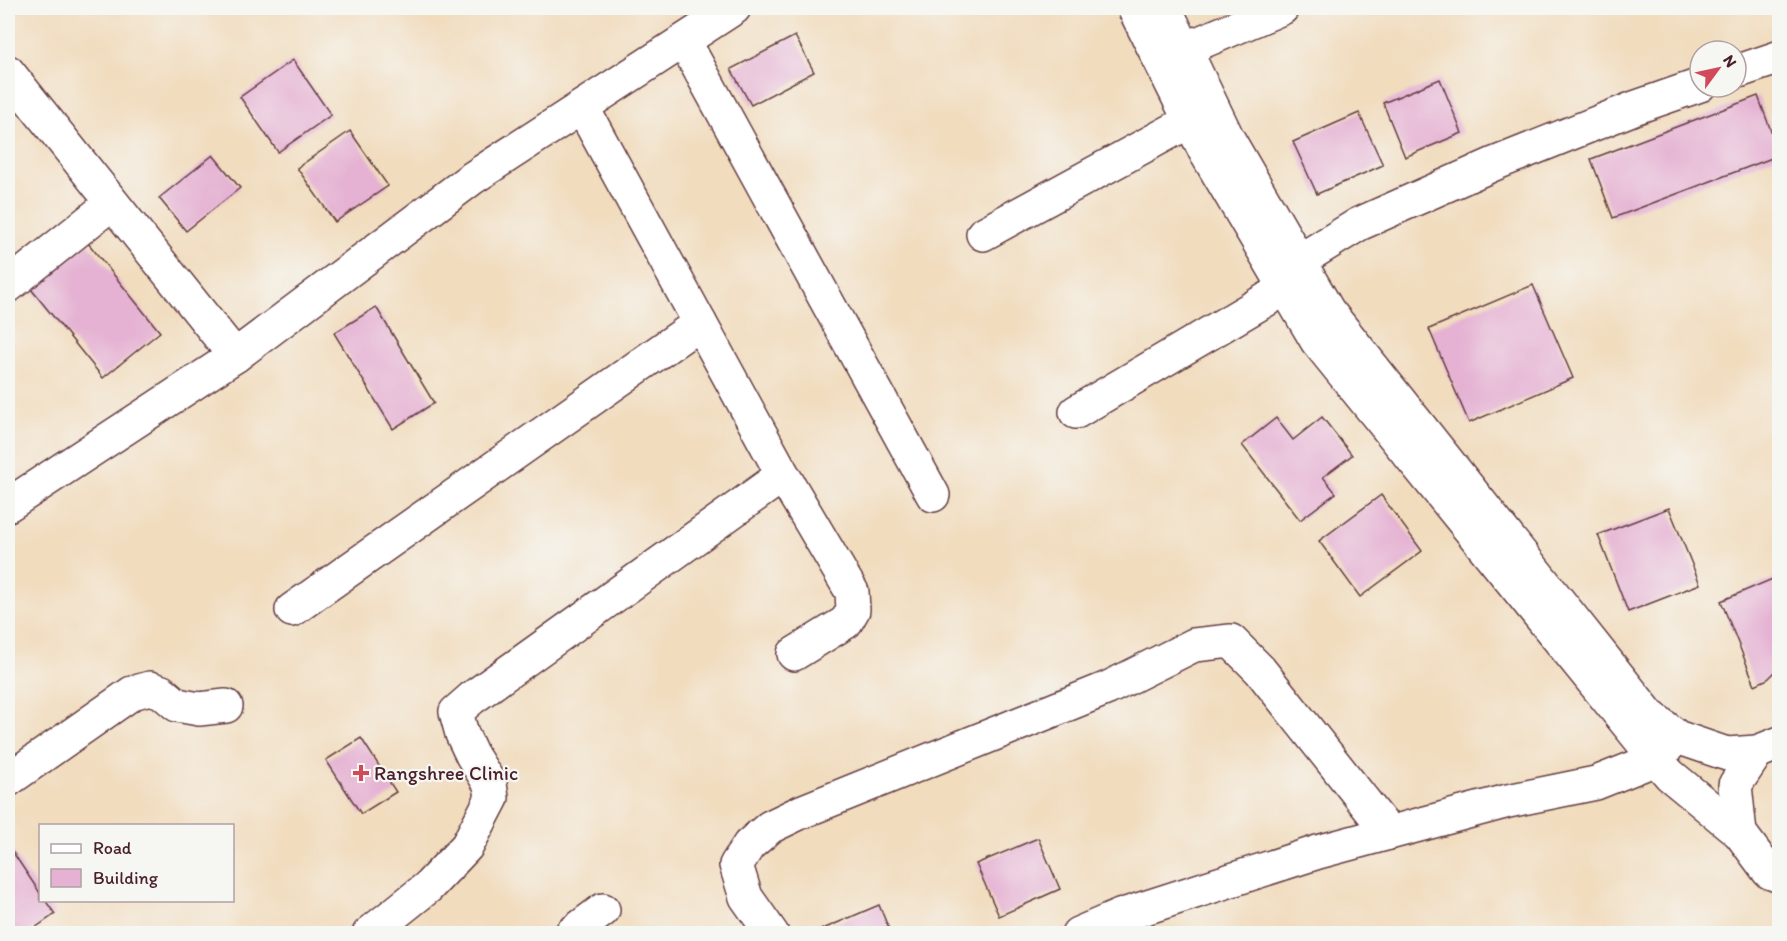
<svg xmlns="http://www.w3.org/2000/svg" width="1787" height="941" font-family="Itim,sans-serif">
  <rect width="100%" height="100%" fill="#f6f6f2"/>
  <filter id="ink" filterUnits="userSpaceOnUse"><feTurbulence type="fractalNoise" baseFrequency=".0167" numOctaves="2"/><feDisplacementMap in="SourceGraphic" scale="12" xChannelSelector="R" yChannelSelector="G"/><feConvolveMatrix kernelMatrix="1 2 1 2 8 2 1 2 1" color-interpolation-filters="sRGB"/></filter>
  <filter id="wash" filterUnits="userSpaceOnUse"><feTurbulence type="fractalNoise" baseFrequency=".008" numOctaves="4" result="noise"/><feDisplacementMap in="SourceGraphic" scale="24" xChannelSelector="R" yChannelSelector="G"/><feGaussianBlur stdDeviation="1.35" result="paint"/><feColorMatrix in="noise" values="0 0 0 0 0 0 0 0 0 0 0 0 0 0 0 0 0 1.4 0 .05"/><feComposite in="paint" operator="in"/></filter>
  <g filter="url(#wash)">
    <rect width="100%" height="100%" fill="#f1dcbe"/>
    <g id="blocks">
      <g fill="#e5b2d3">
        <polygon points="795,36 814,72 751,105 731,69"/>
        <polygon points="293,60 331,115 278,152 240,97"/>
        <polygon points="1440,79 1462,133 1405,157 1383,103"/>
        <polygon points="1758,96 1780,155 1613,218 1591,159"/>
        <polygon points="1359,113 1383,165 1317,194 1293,142"/>
        <polygon points="350,131 388,186 335,222 297,168"/>
        <polygon points="213,155 240,188 186,231 159,198"/>
        <polygon points="88,243 160,332 103,378 31,289"/>
        <polygon points="1533,285 1573,378 1469,423 1429,329"/>
        <polygon points="376,307 434,403 393,429 334,333"/>
        <polygon points="1322,417 1352,455 1323,477 1336,493 1300,520 1242,445 1276,418 1293,440"/>
        <polygon points="1381,495 1422,551 1360,597 1319,541"/>
        <polygon points="1669,508 1700,584 1628,612 1598,535"/>
        <polygon points="1777,577 1780,594 1780,667 1768,679 1755,685 1721,601"/>
        <polygon points="361,738 396,792 361,814 326,760"/>
        <polygon points="1038,838 1060,889 999,916 976,864"/>
        <polygon points="10,848 40,893 40,900 45,900 55,914 26,934 8,934 8,849"/>
        <polygon points="879,905 891,934 817,934 816,932"/>
      </g>
    </g>
  </g>
  <g filter="url(#ink)">
    <use href="#blocks" fill-opacity="0" stroke="#633b41" stroke-width="1.5"/>
    <g fill="none" stroke-linecap="round" stroke-linejoin="round">
      <g stroke="#633b41" stroke-width="36">
        <g id="street">
          <polyline points="684,41 933,495"/>
          <polyline points="1185,49 1282,8"/>
          <polyline points="8,72 235,356"/>
          <polyline points="1736,72 1780,57"/>
          <polyline points="582,107 783,475 852,592 853,610 846,622 794,654"/>
          <polyline points="983,234 1190,121"/>
          <polyline points="1299,261 1359,224 1494,164 1634,108 1700,85"/>
          <polyline points="8,286 112,203"/>
          <polyline points="1076,412 1286,288"/>
          <polyline points="292,610 700,323"/>
          <polyline points="8,780 132,693 150,688 162,692 177,705 199,709 226,706"/>
          <polyline points="369,934 428,887 467,846 492,798 490,784 472,755 462,734 456,712 472,698 783,475"/>
          <polyline points="571,934 603,910"/>
          <polyline points="772,934 746,897 736,865 749,845 770,827 801,812 1108,688 1194,645 1231,641 1260,670 1389,833"/>
        </g>
      </g>
      <g stroke="#633b41" stroke-width="36">
        <g id="secondary">
          <polyline points="1134,8 1205,151 1317,341 1656,759 1670,775 1740,833"/>
          <polyline points="1165,8 1227,137 1328,311 1649,715 1677,737 1727,754 1757,752"/>
          <polyline points="8,505 235,356 471,179 734,8"/>
          <polyline points="1780,743 1757,752 1735,785 1740,833 1769,872 1780,876"/>
          <polyline points="1078,934 1120,916 1318,852 1508,801 1596,783 1656,759 1670,744"/>
        </g>
      </g>
      <use href="#street" stroke="#fff" stroke-width="33"/>
      <use href="#secondary" stroke="#fff" stroke-width="33"/>
    </g>
  </g>
  <path fill="#d1495b" stroke="#f6f6f2" stroke-width="2" d="M358 764h6v6h6v6h-6v6h-6v-6h-6v-6h6z"/>
  <g text-anchor="middle" stroke-width="4.5" stroke-linejoin="round" paint-order="stroke">
    <g font-size="20" fill="#4a1f2b" stroke="#f6f6f2" text-anchor="start">
      <text x="374" y="780">Rangshree Clinic</text>
    </g>
  </g>
  <rect width="1787" height="941" fill="none" stroke="#f6f6f2" stroke-width="30"/>
  <rect x="39" y="824" width="195" height="78" fill="#f6f6f2" stroke="#b1a0a2" stroke-width="1.5"/>
  <rect x="51" y="844" width="30" height="9" fill="#ffffff" stroke="#b1a0a2" stroke-width="1.5"/>
  <text x="93" y="854" font-size="18" fill="#4a1f2b">Road</text>
  <rect x="51" y="869" width="30" height="18" fill="#e5b2d3" stroke="#b1a0a2" stroke-width="1.5"/>
  <text x="93" y="884" font-size="18" fill="#4a1f2b">Building</text>
  <g transform="translate(1718 69) rotate(57)"><circle r="28" fill="#f6f6f2" stroke="#b1a0a2" stroke-width="1.5"/>
  <path d="M0-4.5L10 22L0 15L-10 22Z" fill="#d1495b"/>
  <text y="-9" font-size="16" font-weight="bold" text-anchor="middle" fill="#4a1f2b">N</text>
  </g>
</svg>
